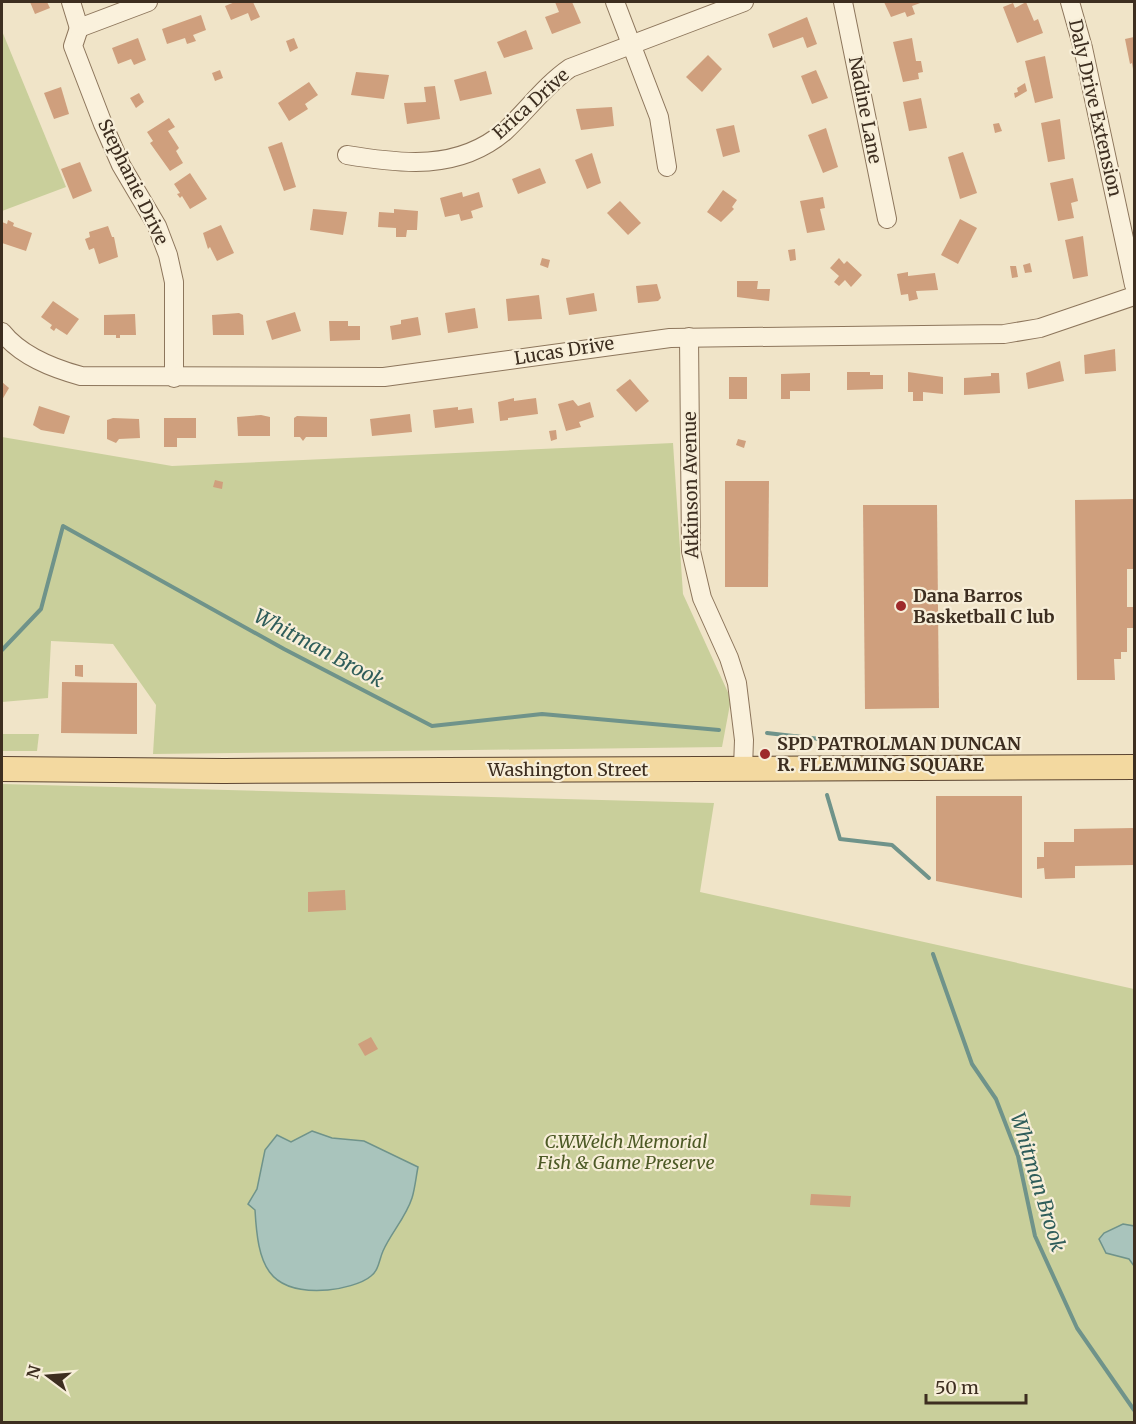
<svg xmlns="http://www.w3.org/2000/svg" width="1136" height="1424" font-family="Merriweather,serif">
  <rect width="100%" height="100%" fill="#f0e4c8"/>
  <g fill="#c9cf9b">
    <polygon points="2,31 66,187 2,211"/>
    <polygon points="2,437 172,466 673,443 683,594 731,699 722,747 153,754 156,705 113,644 51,641 48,698 2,702"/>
    <polygon points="2,734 39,734 37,751 2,751"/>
    <polygon points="2,784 714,803 700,892 1134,989 1134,1422 2,1422"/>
  </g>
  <g fill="#a9c4bc" stroke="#6f938a" stroke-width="1.5">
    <path d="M312,1131l20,7 32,3 54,26c-2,10 -3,21 -6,31 -6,19 -21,35 -29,53 -4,9 -4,19 -12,25 -9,8 -31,13 -43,14 -62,5 -70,-27 -73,-80l-7,-6 9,-15 8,-39 12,-15 14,7z"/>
    <polygon points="1123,1224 1134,1226 1134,1266 1129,1259 1106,1253 1099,1239 1104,1233"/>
  </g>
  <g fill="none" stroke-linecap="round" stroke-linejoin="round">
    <g stroke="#6f938a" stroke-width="4">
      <polyline points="2,650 41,609 63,526 284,649 432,726 542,714 719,730"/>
      <polyline points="767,733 820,739"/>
      <polyline points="827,795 840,839 892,845 929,878"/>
      <polyline points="933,954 972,1064 996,1099 1018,1156 1035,1236 1077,1328 1134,1410"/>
    </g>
  </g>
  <g fill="#cf9f7d">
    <polygon points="30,2 47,2 50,8 35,14"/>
    <polygon points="235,2 253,2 260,17 251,21 248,13 231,20 225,6"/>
    <polygon points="555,2 572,2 581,23 552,34 545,17 559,12"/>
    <polygon points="884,2 923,2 912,6 915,14 907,17 905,12 891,17"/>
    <polygon points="1026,2 1034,21 1038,19 1043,33 1017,43 1003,7 1013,3 1015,8"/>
    <polygon points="201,15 206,30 193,35 196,41 187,44 185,38 167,44 162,29"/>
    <polygon points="807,17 817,44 807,48 803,37 773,48 768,34"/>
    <polygon points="526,30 533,49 504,58 497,42"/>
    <polygon points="1134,37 1134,69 1133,69 1132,63 1130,64 1125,39"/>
    <polygon points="138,38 146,60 134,65 131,59 118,64 112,48"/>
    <polygon points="294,38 298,48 290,52 286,41"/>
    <polygon points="912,38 916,61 921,61 923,72 918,73 919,79 903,82 893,42"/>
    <polygon points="708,55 722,69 702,92 686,77"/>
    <polygon points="1045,56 1053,98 1035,103 1025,61"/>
    <polygon points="220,70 223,78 215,81 212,73"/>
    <polygon points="816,70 828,98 812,104 801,76"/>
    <polygon points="486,71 492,94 460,101 454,80"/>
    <polygon points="356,72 389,75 384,99 351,95"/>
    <polygon points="309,82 318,95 305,104 308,109 289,121 278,103"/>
    <polygon points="1025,83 1027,91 1015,98 1014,93 1018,92 1017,88"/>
    <polygon points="435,86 440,119 407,124 404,103 426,102 424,87"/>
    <polygon points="61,87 69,114 54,119 44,93"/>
    <polygon points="139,93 144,102 136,108 130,98"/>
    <polygon points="921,98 927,128 909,131 903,102"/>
    <polygon points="612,107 614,126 581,130 576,109"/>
    <polygon points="169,118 175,127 168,131 179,148 176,151 183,163 170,171 150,143 153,141 147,132"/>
    <polygon points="1060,119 1065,159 1048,162 1041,123"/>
    <polygon points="999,123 1002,131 995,133 993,124"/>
    <polygon points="734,125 740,152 723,157 716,129"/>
    <polygon points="826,128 838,167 823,173 808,135"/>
    <polygon points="282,142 296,187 284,191 268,147"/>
    <polygon points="963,152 977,193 960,199 948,157"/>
    <polygon points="592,153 601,183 587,189 575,160"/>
    <polygon points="80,162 92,191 73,199 61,169"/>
    <polygon points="540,168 546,183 518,194 512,179"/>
    <polygon points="190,173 207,199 190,209 182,196 180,198 177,194 180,193 174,184"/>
    <polygon points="1073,178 1078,201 1071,203 1074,218 1058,221 1050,183"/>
    <polygon points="723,190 737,200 732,207 734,209 721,222 707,212"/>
    <polygon points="462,192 463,197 479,192 483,207 471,211 473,218 461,221 459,214 445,217 440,198"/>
    <polygon points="823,197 825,208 820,209 825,230 807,233 800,201"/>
    <polygon points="620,201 641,223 628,235 607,213"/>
    <polygon points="313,209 347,212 343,235 310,230"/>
    <polygon points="394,209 418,211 417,230 407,230 406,237 396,237 396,228 378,227 379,212 394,213"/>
    <polygon points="960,219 977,228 958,264 941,255"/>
    <polygon points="8,220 14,223 13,226 32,233 26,251 2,243 2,222 7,224"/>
    <polygon points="221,225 234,253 217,261 210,247 208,249 203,233"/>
    <polygon points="108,226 112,237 114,237 118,257 99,264 94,248 89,250 85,239 90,237 89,232"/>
    <polygon points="1083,236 1088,276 1073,279 1065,240"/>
    <polygon points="795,249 796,260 790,261 788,250"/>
    <polygon points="542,258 550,260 548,268 540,265"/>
    <polygon points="839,258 844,264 847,261 862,275 851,287 845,280 839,286 834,282 839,276 830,268"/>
    <polygon points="1030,263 1032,272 1025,273 1023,265"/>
    <polygon points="1010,266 1016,266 1018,277 1012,278"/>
    <polygon points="908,272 908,276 935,273 938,290 916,291 918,299 909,301 908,294 901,295 897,274"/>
    <polygon points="737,281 758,281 757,289 770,289 769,301 737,297"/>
    <polygon points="657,284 661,298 658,301 638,303 636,286"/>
    <polygon points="594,293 597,311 569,315 566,298"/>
    <polygon points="539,295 542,319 508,321 506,299"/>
    <polygon points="53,301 79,319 67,335 56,328 54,331 50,328 52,325 41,317"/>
    <polygon points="475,308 478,328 448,333 445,313"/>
    <polygon points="295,312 301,331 272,340 266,321"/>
    <polygon points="239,313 243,315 244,335 213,335 212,315"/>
    <polygon points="135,314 136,335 120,335 120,338 116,338 116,335 104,335 104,315"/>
    <polygon points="418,317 421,335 392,340 390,326 401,324 401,320"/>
    <polygon points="329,321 348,321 348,326 360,326 360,340 330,341"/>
    <polygon points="1115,349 1116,371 1085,374 1084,355"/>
    <polygon points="1060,361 1064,381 1028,389 1026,373"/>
    <polygon points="847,372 870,372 870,375 883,375 883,389 847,390"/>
    <polygon points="908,372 943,377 943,394 923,392 923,401 913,401 913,392 908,392"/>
    <polygon points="810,373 810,391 790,391 790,399 781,399 781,374"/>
    <polygon points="991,373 999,373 1000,393 964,395 964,378 991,376"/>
    <rect x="729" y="377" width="18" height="22"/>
    <polygon points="630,379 649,401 636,412 616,390"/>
    <polygon points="2,382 9,388 2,400"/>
    <polygon points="514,398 514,401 536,398 538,414 508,418 508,420 500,421 498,402"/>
    <polygon points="573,400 578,406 590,402 594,417 579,422 581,427 566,431 558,404"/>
    <polygon points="39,406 70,416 64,434 41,430 33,425"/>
    <polygon points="458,407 458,410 472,408 474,423 435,428 433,410"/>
    <polygon points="410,414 412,432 372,436 370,419"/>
    <polygon points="261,415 270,417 270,436 238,436 237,417"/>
    <polygon points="297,416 327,417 327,437 306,437 303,441 300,437 294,437 294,418"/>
    <polygon points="113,418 139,419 140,438 119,439 116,443 107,439 107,420"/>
    <polygon points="164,418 196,418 196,438 177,438 177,447 164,447"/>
    <polygon points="556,430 557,439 551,441 549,431"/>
    <polygon points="738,439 746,441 744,448 736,445"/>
    <polygon points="215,480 223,482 222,489 213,487"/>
    <polygon points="725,481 769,481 768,587 725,587"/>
    <polygon points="1134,499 1134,569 1127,569 1127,607 1133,607 1133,628 1127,628 1127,652 1121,652 1121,659 1114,659 1115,680 1077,680 1075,500"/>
    <polygon points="863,505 937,505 939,708 865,709"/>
    <polygon points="75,665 83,665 83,677 75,676"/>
    <polygon points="62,682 137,683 137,734 61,733"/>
    <polygon points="936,796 1022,796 1022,898 936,881"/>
    <polygon points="1134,828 1134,865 1075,866 1075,878 1045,879 1044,868 1037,869 1037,857 1044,857 1044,842 1074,842 1074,829"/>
    <polygon points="345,890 346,910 308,912 308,892"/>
    <polygon points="371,1037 378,1049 365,1056 358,1044"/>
    <polygon points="811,1194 851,1196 850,1207 810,1205"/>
  </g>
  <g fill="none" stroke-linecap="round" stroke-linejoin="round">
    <g stroke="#8d765c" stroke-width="20">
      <g id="minor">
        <polyline points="71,2 79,28"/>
        <polyline points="615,2 659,117 667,167"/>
        <polyline points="843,2 887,219"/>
        <polyline points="1070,2 1083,48 1134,285"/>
        <polyline points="79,28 73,46 103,124 121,165 157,226 168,255 174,282 174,378"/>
        <polyline points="79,28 148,2"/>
        <path d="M347,155c54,9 111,16 157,-23 23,-21 40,-46 66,-64l174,-66"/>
        <path d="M2,332c19,24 50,36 79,44l303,1 286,-39 334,-4 36,-6 94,-32"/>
        <polyline points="689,337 691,551 702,598 729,658 737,683 744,740 743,768"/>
      </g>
    </g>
    <g stroke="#5b4430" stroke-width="26">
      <polyline id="major" points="2,769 224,771 1134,767"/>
    </g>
    <use href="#minor" stroke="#faf1dc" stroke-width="18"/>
    <use href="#major" stroke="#f3d9a0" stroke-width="24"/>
  </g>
  <g fill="#9e2a2b" stroke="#f7eed8" stroke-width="2">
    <circle cx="901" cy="606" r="6"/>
    <circle cx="765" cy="754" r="6"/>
  </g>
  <g text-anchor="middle" stroke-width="4.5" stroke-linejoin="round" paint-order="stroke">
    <g font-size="18" fill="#3d2e20" stroke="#f7eed8">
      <text transform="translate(531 104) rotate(-42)" y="6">Erica Drive</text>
      <text transform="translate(1095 108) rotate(77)" y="6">Daly Drive Extension</text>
      <text transform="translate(865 110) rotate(79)" y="6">Nadine Lane</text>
      <text transform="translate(133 182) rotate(64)" y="6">Stephanie Drive</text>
      <text transform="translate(564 351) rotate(-9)" y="6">Lucas Drive</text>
      <text transform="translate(691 485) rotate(-91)" y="6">Atkinson Avenue</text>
      <text x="568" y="776">Washington Street</text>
    </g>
    <g font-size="18" font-weight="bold" fill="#3d2e20" stroke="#f7eed8" text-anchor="start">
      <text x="913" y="602">Dana Barros<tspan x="913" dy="21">Basketball C lub</tspan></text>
      <text x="777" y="750">SPD PATROLMAN DUNCAN<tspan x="777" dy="21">R. FLEMMING SQUARE</tspan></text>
    </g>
    <g font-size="18" font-style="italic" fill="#4d5a26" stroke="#f7eed8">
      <text x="626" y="1148">C.W.Welch Memorial<tspan x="626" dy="21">Fish &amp; Game Preserve</tspan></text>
    </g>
    <g font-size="20" font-style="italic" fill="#2f5d5a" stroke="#f7eed8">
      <text transform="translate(319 648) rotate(28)" y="7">Whitman Brook</text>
      <text transform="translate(1038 1182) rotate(73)" y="7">Whitman Brook</text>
    </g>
  </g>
  <rect width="1136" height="1424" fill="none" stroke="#3d2e20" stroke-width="6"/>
  <g transform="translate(48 1376) rotate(286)" stroke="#f7eed8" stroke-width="4.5" paint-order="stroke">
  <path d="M0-4.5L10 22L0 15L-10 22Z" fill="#3d2e20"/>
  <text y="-9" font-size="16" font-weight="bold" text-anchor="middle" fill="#3d2e20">N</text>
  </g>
  <path d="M926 1394v9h100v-9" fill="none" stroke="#3d2e20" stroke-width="3"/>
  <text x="935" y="1394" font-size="18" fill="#3d2e20" stroke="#f7eed8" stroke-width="4.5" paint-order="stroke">50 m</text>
</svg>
